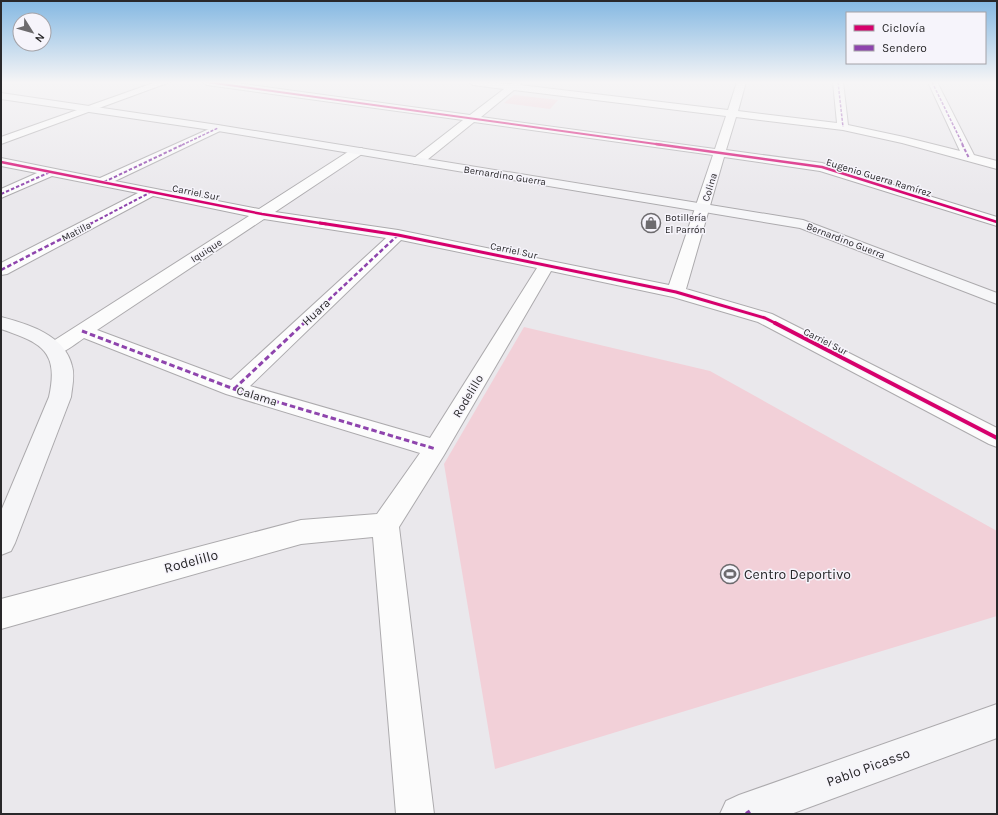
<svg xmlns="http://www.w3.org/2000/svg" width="998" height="815" font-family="Karla,sans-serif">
  <rect width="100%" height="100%" fill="#eae8ec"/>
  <g fill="#f2d0d8">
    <polygon points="514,95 558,100 550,109 504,103"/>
    <polygon points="524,327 710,371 997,531 997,616 495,769 444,464"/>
  </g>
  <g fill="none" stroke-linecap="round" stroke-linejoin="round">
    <g stroke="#acaaad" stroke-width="2">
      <g id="street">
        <polygon points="156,82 170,82 1,144 1,137"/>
        <path d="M203,82h26l241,33 34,-26 -31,-4 -4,-3 41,2 12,-2 -2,3 208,25 9,-28h9l-8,29 99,12 -4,-41h10l5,43 56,12 56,14 -32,-69h9l37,73 23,6v8l-95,-26 -59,-13 -107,-13 -10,33 96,13 175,54v9l-177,-55 -96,-14 -38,132 86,25 225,114v19l-8,-3 -231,-122 -85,-25 -122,-26 -107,184 -45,72 35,287h-38l-23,-277 -72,7 -300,85v-30l300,-79 76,-6 43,-61 -194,-59 -142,-56c-12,8 -23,19 -37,15l-3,-4 3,-4 202,-129 -96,-20 -146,78 -6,1v-12l137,-70 -86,-17 -51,22v-9l36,-16 -36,-7v-8l99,20 118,-53 5,3 -1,2 -107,51 144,28 95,-61h8l2,3 -2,3 -87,58 123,18 271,55 44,-130 -239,-33 -52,42h-8l-2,-3 2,-3 49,-38 -256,-35zM514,90l212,26 -11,33 -234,-32zM264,219l122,19 -155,142 -134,-50zM401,240l136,28 -107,170 -180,-52z"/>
      </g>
    </g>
    <g stroke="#acaaad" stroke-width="2">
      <g id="secondary">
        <polygon points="1,93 218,125 803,220 997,293 997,304 800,228 218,131 1,99"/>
        <path d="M1,317c27,7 64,18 71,49 3,10 0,21 -1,31l-56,146 -4,8 -10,4v-44l48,-114c10,-46 -7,-54 -48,-68z"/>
        <polygon points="997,704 997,738 791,814 720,814 726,801 739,795"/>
      </g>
    </g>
    <use href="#street" fill="#fcfcfc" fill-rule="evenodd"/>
    <use href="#secondary" fill="#f6f6f8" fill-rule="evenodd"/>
    <g stroke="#8e44ad" stroke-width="1.5" stroke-dasharray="3 1.5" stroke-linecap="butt">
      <polyline points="838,82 843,127"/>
      <polyline points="932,82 963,145"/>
      <polyline points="182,145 218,128"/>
    </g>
    <g stroke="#8e44ad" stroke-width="2" stroke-dasharray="3.5 2" stroke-linecap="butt">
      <polyline points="962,144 969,158"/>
      <polyline points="104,182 184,144"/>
      <polyline points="1,194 50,172"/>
      <polyline points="90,224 151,192"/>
    </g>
    <g stroke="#8e44ad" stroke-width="2.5" stroke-dasharray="4.5 2.5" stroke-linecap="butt">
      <polyline points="1,270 92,223"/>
      <polyline points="303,324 398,235"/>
    </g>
    <g stroke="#8e44ad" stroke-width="3" stroke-dasharray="5.5 3" stroke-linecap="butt">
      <polyline points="82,331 234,389 436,449"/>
      <polyline points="234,389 304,323"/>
    </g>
    <polyline stroke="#8e44ad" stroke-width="4.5" stroke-dasharray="9 4.5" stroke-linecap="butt" points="747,811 749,814"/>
    <g stroke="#f6f4fb" stroke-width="3">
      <polyline id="cycleway-far3" points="207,82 663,145"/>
    </g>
    <g stroke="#f6f4fb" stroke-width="4">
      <g id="cycleway-far2">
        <polyline points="656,144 822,167 997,222"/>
        <polyline points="1,162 262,214 326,224"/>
      </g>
    </g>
    <g stroke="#f6f4fb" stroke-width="5">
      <polyline id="cycleway-far1" points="320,223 398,235 676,292 765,318 777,324"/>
    </g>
    <g stroke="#f6f4fb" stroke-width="6">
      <polyline id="cycleway" points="775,323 997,438"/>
    </g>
    <use href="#cycleway-far3" stroke="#d6006c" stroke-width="2"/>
    <use href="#cycleway-far2" stroke="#d6006c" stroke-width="2.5"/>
    <use href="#cycleway-far1" stroke="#d6006c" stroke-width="3"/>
    <use href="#cycleway" stroke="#d6006c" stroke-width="4"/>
  </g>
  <linearGradient id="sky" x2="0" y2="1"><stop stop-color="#84b8e2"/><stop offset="0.42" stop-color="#f6f5f6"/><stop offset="1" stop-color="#f6f5f6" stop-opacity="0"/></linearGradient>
  <rect width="998" height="196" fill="url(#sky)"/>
  <defs>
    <g id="shop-ring" transform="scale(1)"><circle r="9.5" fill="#f6f4fb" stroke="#6d6b6e" stroke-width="1.5"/><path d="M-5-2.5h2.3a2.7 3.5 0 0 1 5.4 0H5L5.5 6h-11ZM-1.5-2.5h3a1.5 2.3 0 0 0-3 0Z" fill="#6d6b6e"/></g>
    <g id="stadium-ring" transform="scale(1)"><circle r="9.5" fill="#f6f4fb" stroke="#6d6b6e" stroke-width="1.5"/><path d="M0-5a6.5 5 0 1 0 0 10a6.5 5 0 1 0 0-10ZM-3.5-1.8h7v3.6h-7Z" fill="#6d6b6e"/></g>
  </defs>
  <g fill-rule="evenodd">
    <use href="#shop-ring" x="651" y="223"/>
    <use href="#stadium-ring" x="730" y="574"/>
  </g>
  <g text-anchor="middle" stroke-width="3" stroke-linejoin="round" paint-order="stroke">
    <g font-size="10" fill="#29282a" stroke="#f6f4fb">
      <text transform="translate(505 175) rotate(9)" y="4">Bernardino Guerra</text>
      <text transform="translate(879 177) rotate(17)" y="4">Eugenio Guerra Ramírez</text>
      <text transform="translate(709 187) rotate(-73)" y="4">Colina</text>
      <text transform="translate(196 192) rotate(11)" y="4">Carriel Sur</text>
      <text transform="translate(76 231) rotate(-27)" y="4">Matilla</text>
      <text transform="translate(846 240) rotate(21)" y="4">Bernardino Guerra</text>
      <text transform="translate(206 250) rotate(-33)" y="4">Iquique</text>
      <text transform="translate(514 250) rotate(12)" y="4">Carriel Sur</text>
      <text transform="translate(826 341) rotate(27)" y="4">Carriel Sur</text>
    </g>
    <g font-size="10" fill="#29282a" stroke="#f6f4fb" text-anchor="start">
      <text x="665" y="221">Botillería<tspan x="665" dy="12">El Parrón</tspan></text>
    </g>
    <g font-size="12" fill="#29282a" stroke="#f6f4fb">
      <text transform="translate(316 312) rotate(-43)" y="4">Huara</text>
      <text transform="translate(257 396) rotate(17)" y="4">Calama</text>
      <text transform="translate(468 396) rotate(-59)" y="4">Rodelillo</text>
    </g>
    <g font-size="14" fill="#29282a" stroke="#f6f4fb">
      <text transform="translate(191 561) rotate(-15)" y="5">Rodelillo</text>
      <text transform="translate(868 767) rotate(-20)" y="5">Pablo Picasso</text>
    </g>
    <g font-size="14" fill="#29282a" stroke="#f6f4fb" text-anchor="start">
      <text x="744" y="579">Centro Deportivo</text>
    </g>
  </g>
  <rect width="998" height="815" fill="none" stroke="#29282a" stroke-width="4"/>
  <rect x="846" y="12" width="140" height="52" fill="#f6f4fb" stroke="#a4a2a7"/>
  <rect x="854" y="25" width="20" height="6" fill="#d6006c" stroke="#a4a2a7"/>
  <text x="882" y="32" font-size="12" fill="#29282a">Ciclovía</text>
  <rect x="854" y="45" width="20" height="6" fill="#8e44ad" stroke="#a4a2a7"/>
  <text x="882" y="52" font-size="12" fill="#29282a">Sendero</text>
  <g transform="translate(32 32) rotate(127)"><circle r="19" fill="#f6f4fb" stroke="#a4a2a7"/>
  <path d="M0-3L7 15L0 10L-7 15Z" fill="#6d6b6e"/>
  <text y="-6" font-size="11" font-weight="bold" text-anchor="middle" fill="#29282a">N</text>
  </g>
</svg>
